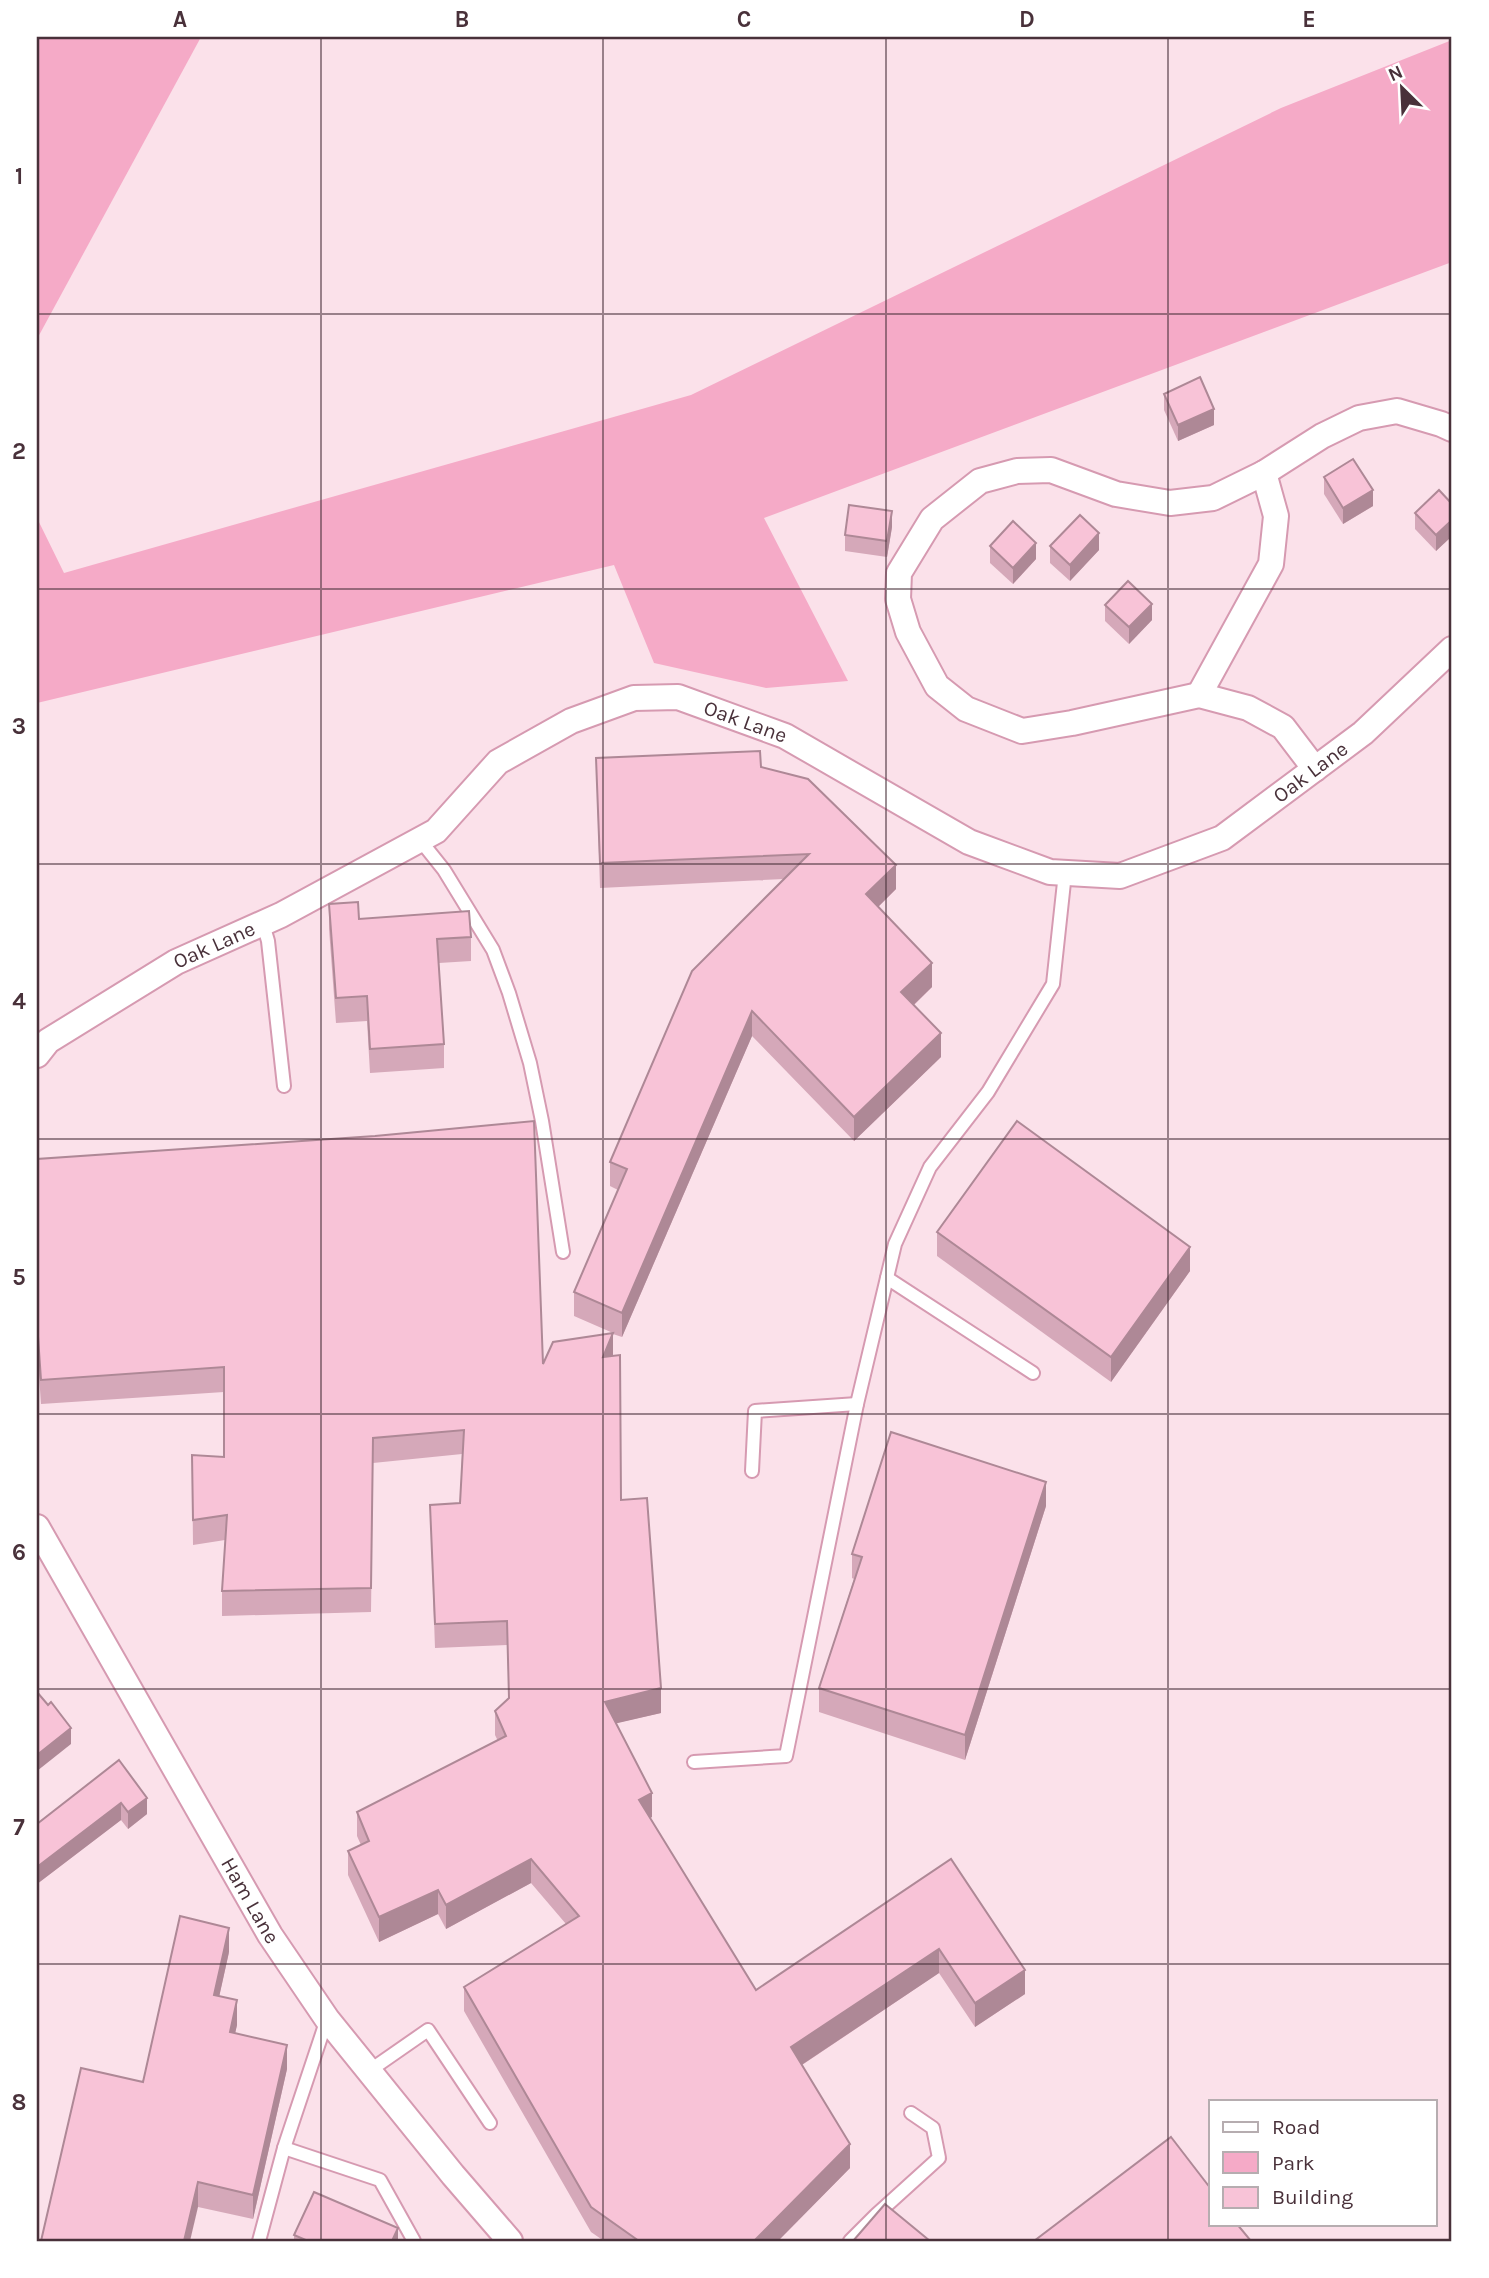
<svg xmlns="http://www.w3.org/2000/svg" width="1489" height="2278" font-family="Karla,sans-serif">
  <rect width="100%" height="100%" fill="#fbe1ea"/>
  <g fill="#f5aac7">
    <polygon points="37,37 201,37 37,339"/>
    <polygon points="1452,40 1452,262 764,518 848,681 766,688 654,663 614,565 37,703 37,518 64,573 691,395 1281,108"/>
  </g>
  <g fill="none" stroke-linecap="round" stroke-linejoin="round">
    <g stroke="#d69ab1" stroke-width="16">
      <g id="lane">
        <polyline points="420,840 444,870 493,950 509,993 530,1063 542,1121 563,1252"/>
        <polyline points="263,924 268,941 284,1086"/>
        <polyline points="887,1278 1033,1373"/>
        <polyline points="752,1471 755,1411 857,1404"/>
        <polyline points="694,1762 786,1756 857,1404 895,1244 930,1167 988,1092 1053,984 1065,873"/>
        <polyline points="369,2071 428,2030 490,2123"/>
        <polyline points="284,2148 380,2180 414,2241"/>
        <polyline points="259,2241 284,2148 327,2019"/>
        <polyline points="850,2241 876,2215 939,2158 933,2128 911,2113"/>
      </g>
    </g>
    <g stroke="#d69ab1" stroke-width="28">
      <g id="street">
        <polyline points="1199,695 1271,564 1276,516 1264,473"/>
        <polyline points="1315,769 1283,727 1248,708 1199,695 1072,723 1022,731 966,709 937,686 908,632 898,599 899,573 932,519 980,481 1017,471 1051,470 1116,494 1170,503 1213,498 1264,473 1322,436 1359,418 1397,411 1441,424 1452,429"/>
        <path id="s1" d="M37,1055l11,-14 128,-79 105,-47 155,-84 62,-69 73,-41 63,-23 44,-1 107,39 184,106 81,30 70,4 102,-38 141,-105 89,-84"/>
        <path id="s2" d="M37,1527l233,408 57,84 126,156 57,66"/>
      </g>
    </g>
    <use href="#lane" stroke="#fff" stroke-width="12"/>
    <use href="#street" stroke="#fff" stroke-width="24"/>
  </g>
  <g fill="#d5a8b9">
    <polygon points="1164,394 1214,425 1178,441 1164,410"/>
    <polygon points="1324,477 1373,506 1343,524 1324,494"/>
    <polygon points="1452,504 1452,536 1436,551 1415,529 1415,513"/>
    <polygon points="892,527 887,557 845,551 845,535"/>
    <polygon points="990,546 1036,559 1013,584 990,563"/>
    <polygon points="1050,546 1099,550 1070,581 1050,563"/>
    <polygon points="1105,605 1152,620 1129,644 1105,621"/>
    <polygon points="596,758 761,767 896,889 878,907 932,987 914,1005 941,1057 854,1141 752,1036 622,1337 613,1334 613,1356 621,1500 661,1713 616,1723 652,1817 650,1818 756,1990 951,1859 1025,1994 975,2027 939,1973 802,2065 850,2168 778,2241 604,2241 591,2232 464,2011 464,1987 566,1924 531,1883 446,1929 438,1914 379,1942 348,1875 348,1851 361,1845 357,1836 357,1812 498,1741 495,1735 495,1711 509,1699 507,1645 435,1648 430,1505 460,1503 462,1454 373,1463 371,1612 222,1616 222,1591 225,1540 193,1545 192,1455 224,1457 224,1392 41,1404 37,1346 37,1159 543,1364 613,1333 574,1316 574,1292 618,1190 610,1186 610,1162 784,879 600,888"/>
    <polygon points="329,904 359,919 471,937 471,961 439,963 444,1044 444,1068 370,1073 367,1021 336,1023 329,929"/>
    <polygon points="937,1232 1190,1271 1111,1382 937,1256"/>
    <polygon points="1046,1506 965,1760 819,1712 819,1688 854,1579 852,1578 852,1554"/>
    <polygon points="119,1760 147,1814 128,1829 121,1820 37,1884 37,1824"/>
    <polygon points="229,1952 219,1997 237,2025 235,2033 287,2069 253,2219 198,2207 143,2082"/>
    <polygon points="294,2235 398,2241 294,2241"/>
  </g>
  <g fill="#ae8896">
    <polygon points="1214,409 1214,425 1178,441 1178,425"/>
    <polygon points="1373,490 1373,506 1343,524 1343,508"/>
    <polygon points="892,511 892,527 887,557 887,541"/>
    <polygon points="1452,520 1452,536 1436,551 1436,535"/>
    <polygon points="1099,533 1099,550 1070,581 1070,565"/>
    <polygon points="1036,543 1036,559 1013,584 1013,568"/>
    <polygon points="1152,604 1152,620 1129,644 1129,627"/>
    <polygon points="896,865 896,889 866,919 866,894"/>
    <polygon points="932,963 932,987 901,1017 901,992"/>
    <polygon points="752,1011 752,1036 622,1337 622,1313"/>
    <polygon points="941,1033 941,1057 854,1141 854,1117"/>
    <polygon points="1190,1247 1190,1271 1111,1382 1111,1357"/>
    <polygon points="613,1333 613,1358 603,1357"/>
    <polygon points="1046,1482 1046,1506 965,1760 965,1735"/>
    <polygon points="661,1688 661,1713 605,1726 605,1702"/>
    <polygon points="71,1728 71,1744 37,1771 37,1755"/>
    <polygon points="652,1793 652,1817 639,1824 639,1800"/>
    <polygon points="147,1798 147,1814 128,1829 128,1812"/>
    <polygon points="121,1803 121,1820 37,1884 37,1867"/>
    <polygon points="531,1859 531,1883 446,1929 446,1905"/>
    <polygon points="438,1890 438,1914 379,1942 379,1917"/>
    <polygon points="229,1928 229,1952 214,2020 214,1995"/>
    <polygon points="939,1949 939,1973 791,2072 791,2047"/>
    <polygon points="1025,1970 1025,1994 975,2027 975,2003"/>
    <polygon points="237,2000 237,2025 230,2056 230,2032"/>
    <polygon points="287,2045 287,2069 253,2219 253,2195"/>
    <polygon points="850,2144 850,2168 778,2241 754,2241"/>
    <polygon points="198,2182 198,2207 190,2241 184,2241"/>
    <polygon points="398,2228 398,2241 392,2241"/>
  </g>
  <g fill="#f8c3d7" stroke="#ae8896" stroke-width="2">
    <polygon points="1200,377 1214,409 1178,425 1164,394"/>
    <polygon points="1353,459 1373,490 1343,508 1324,477"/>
    <polygon points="1439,490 1452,504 1452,520 1436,535 1415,513"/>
    <polygon points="849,505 892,511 887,541 845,535"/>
    <polygon points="1080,515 1099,533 1070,565 1050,546"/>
    <polygon points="1013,521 1036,543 1013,568 990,546"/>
    <polygon points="1128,581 1152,604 1129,627 1105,605"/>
    <polygon points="760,751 761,767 808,779 896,865 866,894 932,963 901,992 941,1033 854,1117 752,1011 622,1313 574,1292 627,1169 610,1162 692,971 809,854 600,863 596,758"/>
    <polygon points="358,902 359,919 469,911 471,937 437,939 444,1044 370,1049 367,996 336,998 329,904"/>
    <polygon points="534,1121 543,1364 553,1342 613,1333 603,1357 620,1355 621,1500 647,1498 661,1688 605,1702 652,1793 639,1800 756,1990 951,1859 1025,1970 975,2003 939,1949 791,2047 850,2144 754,2241 639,2241 591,2207 464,1987 579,1916 531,1859 446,1905 438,1890 379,1917 348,1851 369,1841 357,1812 506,1736 495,1711 509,1698 507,1621 435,1624 430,1505 460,1503 464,1430 373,1438 371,1588 222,1591 227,1515 193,1520 192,1455 224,1457 224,1367 41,1380 37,1322 37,1159 375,1136"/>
    <polygon points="1017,1121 1190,1247 1111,1357 937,1232"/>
    <polygon points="891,1432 1046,1482 965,1735 819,1688 862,1557 852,1554"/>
    <polygon points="37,1692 48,1705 51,1702 71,1728 37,1755"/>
    <polygon points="119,1760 147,1798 128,1812 121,1803 37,1867 37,1824"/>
    <polygon points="180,1916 229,1928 214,1995 237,2000 230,2032 287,2045 253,2195 198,2182 184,2241 41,2241 81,2068 143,2082"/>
    <polygon points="1171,2137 1211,2189 1211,2224 1237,2224 1251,2241 1034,2241"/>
    <polygon points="314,2192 398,2228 392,2241 308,2241 294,2235"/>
    <polygon points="885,2204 930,2241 853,2241"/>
  </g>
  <path fill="none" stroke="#49313a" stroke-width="2" stroke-opacity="0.55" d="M321,37v2204M603,37v2204M886,37v2204M1168,37v2204M37,314h1415M37,589h1415M37,864h1415M37,1139h1415M37,1414h1415M37,1689h1415M37,1964h1415"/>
  <g text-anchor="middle" stroke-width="5" stroke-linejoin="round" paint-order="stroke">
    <g font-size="21" fill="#49313a" stroke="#fff">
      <text dy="7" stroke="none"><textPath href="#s1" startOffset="819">Oak Lane</textPath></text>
      <text dy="7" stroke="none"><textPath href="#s1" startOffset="1449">Oak Lane</textPath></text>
      <text dy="7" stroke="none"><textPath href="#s1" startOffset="210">Oak Lane</textPath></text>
      <text dy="7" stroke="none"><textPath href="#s2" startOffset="430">Ham Lane</textPath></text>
    </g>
  </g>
  <rect width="1489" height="2278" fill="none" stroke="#ffffff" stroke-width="77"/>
  <rect x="1209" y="2100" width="228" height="126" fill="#ffffff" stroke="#b6adb0" stroke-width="2"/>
  <rect x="1223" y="2122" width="35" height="10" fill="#ffffff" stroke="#b6adb0" stroke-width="2"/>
  <text x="1272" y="2134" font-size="21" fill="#49313a">Road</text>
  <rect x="1223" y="2152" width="35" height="21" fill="#f5aac7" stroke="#b6adb0" stroke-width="2"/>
  <text x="1272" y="2170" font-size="21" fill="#49313a">Park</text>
  <rect x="1223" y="2187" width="35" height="21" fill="#f8c3d7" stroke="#b6adb0" stroke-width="2"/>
  <text x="1272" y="2204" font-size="21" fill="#49313a">Building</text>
  <g transform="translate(1402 88) rotate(336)" stroke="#ffffff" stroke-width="5" paint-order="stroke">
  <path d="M0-5L12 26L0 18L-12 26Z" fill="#49313a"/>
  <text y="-10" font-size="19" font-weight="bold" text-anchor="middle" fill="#49313a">N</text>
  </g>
  <rect x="38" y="38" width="1412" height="2202" fill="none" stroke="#49313a" stroke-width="2.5"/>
  <g font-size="23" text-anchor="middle" font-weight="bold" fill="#49313a">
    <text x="180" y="27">A</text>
    <text x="462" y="27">B</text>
    <text x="744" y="27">C</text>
    <text x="1027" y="27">D</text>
    <text x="1309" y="27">E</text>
    <text x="19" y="184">1</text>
    <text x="19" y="459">2</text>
    <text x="19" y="734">3</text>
    <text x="19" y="1009">4</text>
    <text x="19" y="1285">5</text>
    <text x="19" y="1560">6</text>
    <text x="19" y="1835">7</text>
    <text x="19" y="2110">8</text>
  </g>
</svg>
